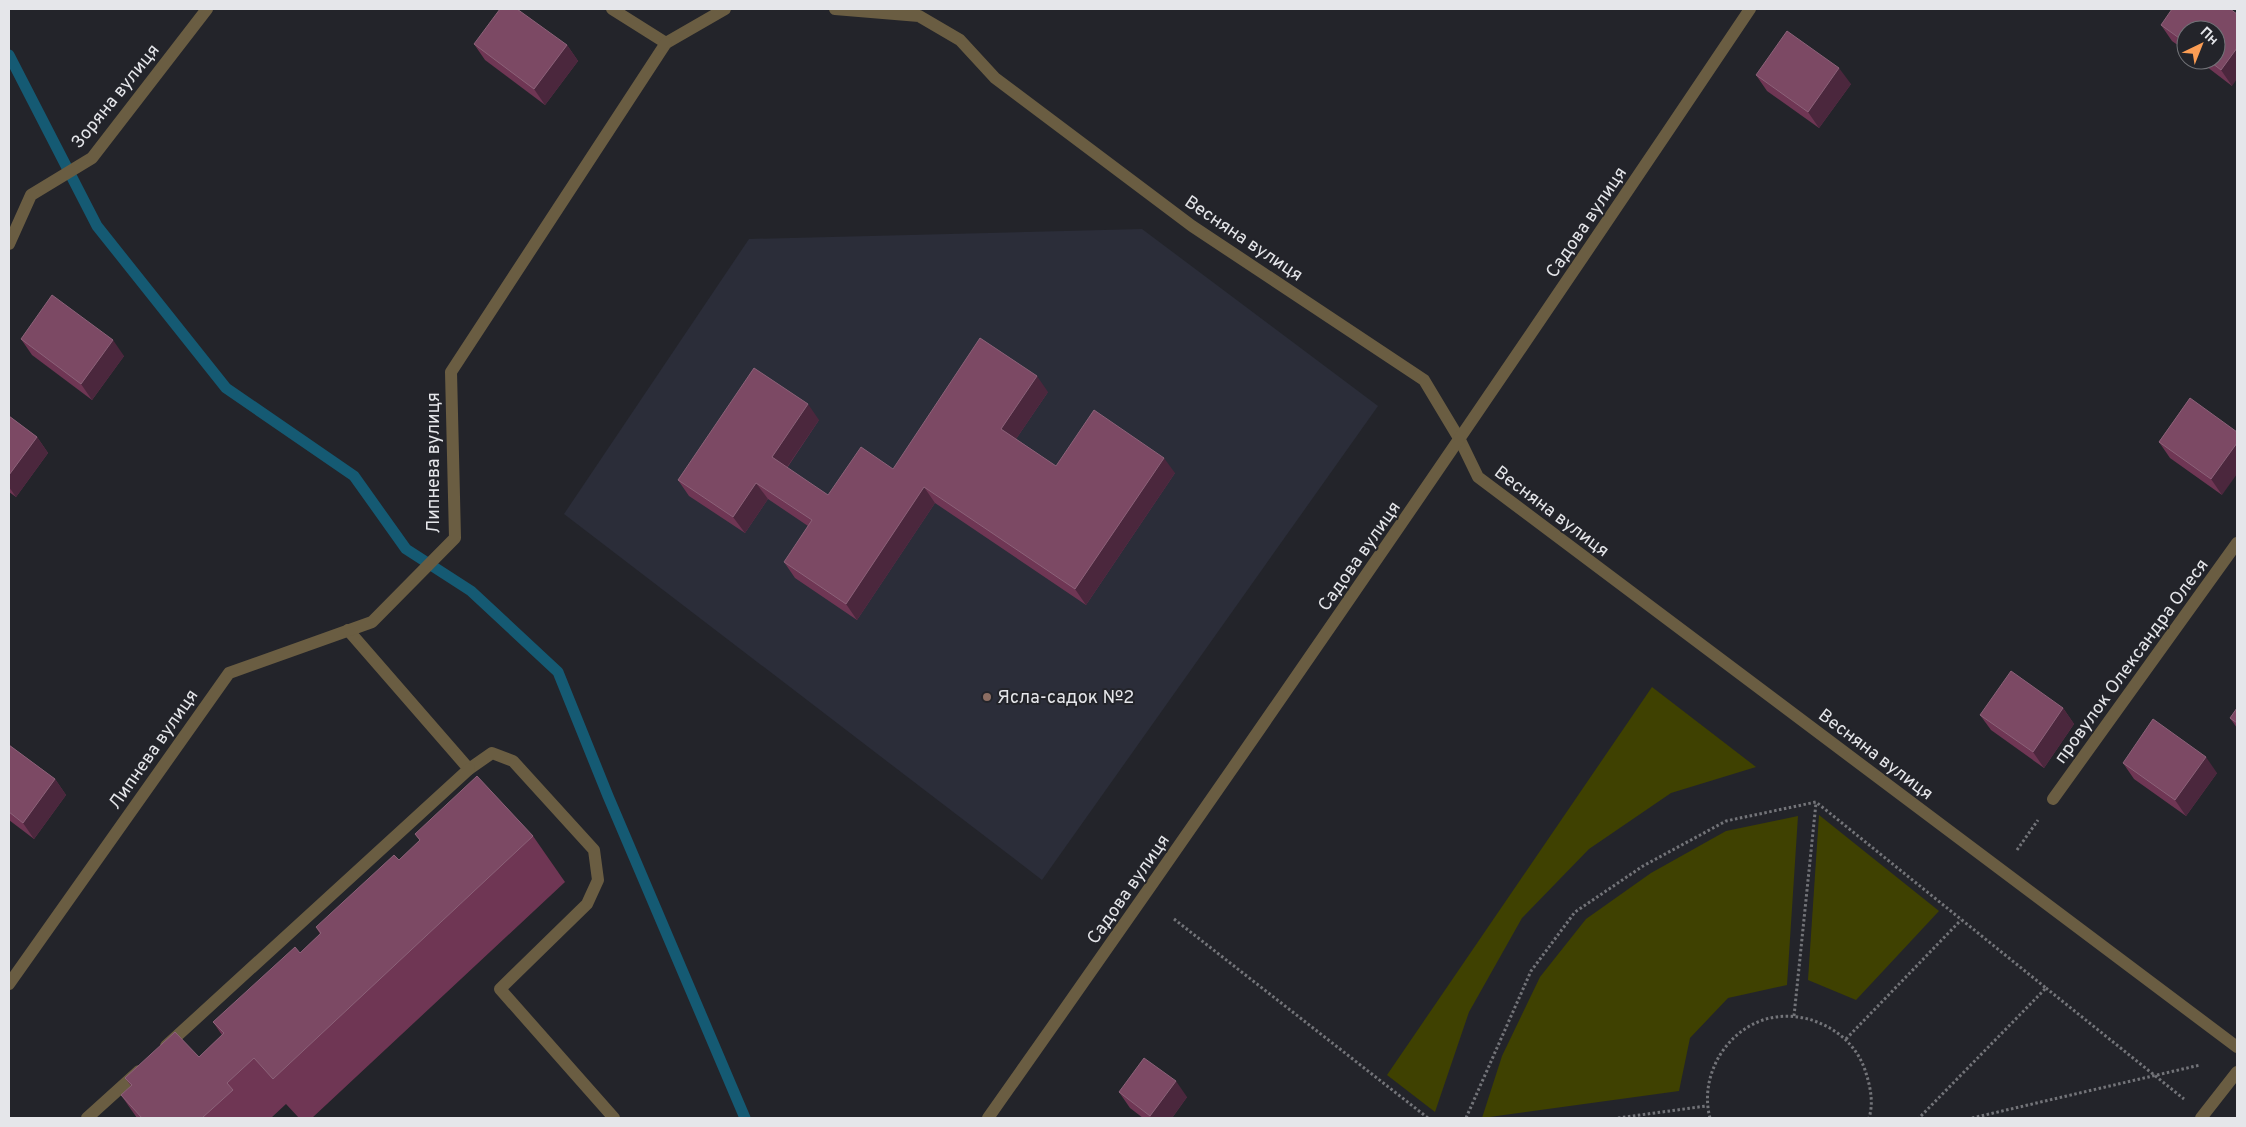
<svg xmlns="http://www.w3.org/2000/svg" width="2246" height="1127" font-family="Overpass,sans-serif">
  <rect width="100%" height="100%" fill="#23242a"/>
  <polygon fill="#2b2d39" points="1142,229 1378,406 1042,880 564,514 749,239"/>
  <g fill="#3f4101">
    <polygon points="1652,687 1756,767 1671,793 1589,849 1522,918 1469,1012 1435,1112 1387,1075"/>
    <polygon points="1819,815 1939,911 1856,1000 1808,980"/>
    <polygon points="1798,816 1787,985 1728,998 1690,1038 1679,1091 1482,1118 1502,1056 1540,977 1586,919 1651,873 1726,831"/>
  </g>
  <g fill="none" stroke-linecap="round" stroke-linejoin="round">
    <polyline stroke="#155a73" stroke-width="11" points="9,55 97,226 226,388 354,476 406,549 471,591 558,672 608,796 745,1118"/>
    <g stroke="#737479" stroke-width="3" stroke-dasharray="2.5 2.5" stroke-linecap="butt">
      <polyline points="2017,850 2038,820"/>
      <polyline points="1174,919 1428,1118"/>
      <polyline points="2046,988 2184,1099"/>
      <polyline points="1794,1016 1816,803"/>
      <polyline points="1846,1039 1961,920"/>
      <polyline points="1466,1118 1531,971 1575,912 1643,866 1726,821 1816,802 2046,988 1919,1118"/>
      <polyline points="1618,1118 1706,1106"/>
      <path d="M1710,1118c-11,-41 15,-87 56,-99 40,-11 86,12 99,51 5,15 9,32 4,48"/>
      <polyline points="1972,1118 2200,1065"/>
    </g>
    <g stroke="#6a5d42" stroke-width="12">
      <polyline points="612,9 666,43 725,9"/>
      <polyline points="835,9 919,16 960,40 995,78 1192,226 1424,380 1460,440 1478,477 2237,1047"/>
      <polyline points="9,244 31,195 92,158 207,9"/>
      <polyline points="348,630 469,769 492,753 513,761 594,850 598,880 587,904 500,989 614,1118"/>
      <polyline points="2053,799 2237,543"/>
      <polyline points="9,984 229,673 372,622 455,538 451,372 666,43"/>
      <polyline points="166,1046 469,769"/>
      <polyline points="87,1118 139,1071"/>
      <path d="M988,1118c259,-367 512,-736 762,-1109"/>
      <polyline points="2201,1118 2237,1072"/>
    </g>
  </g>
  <g fill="#6f3654">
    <polygon points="2230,9 2232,86 2198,60 2216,60 2186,30 2186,51 2172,41 2161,25"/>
    <polygon points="474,44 567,45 578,61 545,105 485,60"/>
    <polygon points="1756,75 1851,84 1819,128 1767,91"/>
    <polygon points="21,339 124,356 92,400 32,355"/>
    <polygon points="1048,392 1016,439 1056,466 1175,473 1086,605 935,503 857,620 795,578 784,562 808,526 768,499 745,533 689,496 678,480 819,420 787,468 828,495 893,469"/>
    <polygon points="2190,398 2222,495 2170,458 2159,442"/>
    <polygon points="9,416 37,437 48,453 16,497 9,492"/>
    <polygon points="2063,708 2074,724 2044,768 1991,730 1980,715"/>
    <polygon points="2237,708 2237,728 2230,718"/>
    <polygon points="9,745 55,779 66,795 34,839 9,820"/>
    <polygon points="2123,763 2217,773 2186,816 2134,779"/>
    <polygon points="415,834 533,836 565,882 312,1118 299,1118 286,1104 271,1118 137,1118 121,1095 131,1086 125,1078 199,1057 222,1035 213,1022 300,953 320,934 316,927 399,860 420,841"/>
    <polygon points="1119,1092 1187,1097 1172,1118 1143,1118 1130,1108"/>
  </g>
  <g fill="#4b273d">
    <polygon points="567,45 578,61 545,105 534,89"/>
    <polygon points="2237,48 2237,79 2232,86 2221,70"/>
    <polygon points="1839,68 1851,84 1819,128 1808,112"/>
    <polygon points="113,340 124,356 92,400 81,384"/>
    <polygon points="1037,376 1048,392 1012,445 1001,429"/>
    <polygon points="808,404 819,420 783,473 772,457"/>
    <polygon points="37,437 48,453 16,497 9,487 9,475"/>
    <polygon points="2237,443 2237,474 2222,495 2211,479"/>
    <polygon points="1164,458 1175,473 1086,605 1075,589"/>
    <polygon points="756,483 768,499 745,533 733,517"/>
    <polygon points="924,487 935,503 857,620 846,604"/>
    <polygon points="2063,708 2074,724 2044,768 2033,752"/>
    <polygon points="2206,757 2217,773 2186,816 2175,800"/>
    <polygon points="55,779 66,795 34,839 23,823"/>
    <polygon points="1176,1081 1187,1097 1172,1118 1152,1118 1150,1116"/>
  </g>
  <g fill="#7c4964" stroke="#8c6279">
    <polygon points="500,9 517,9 567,45 534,89 474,44"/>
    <polygon points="2172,9 2230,9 2237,14 2237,48 2221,70 2208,60 2216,60 2216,30 2186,30 2186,43 2161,25"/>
    <polygon points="1787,31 1839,68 1808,112 1756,75"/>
    <polygon points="52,295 113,340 81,384 21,339"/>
    <polygon points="980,338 1037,376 1001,429 1056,466 1094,410 1164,458 1075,589 924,487 846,604 784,562 812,520 756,483 733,517 678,480 754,368 808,404 772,457 828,495 861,447 893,469"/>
    <polygon points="2190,398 2237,432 2237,443 2211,479 2159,442"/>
    <polygon points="9,416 37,437 9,475"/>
    <polygon points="2011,671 2063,708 2033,752 1980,715"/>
    <polygon points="2237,708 2237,723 2230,718"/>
    <polygon points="2153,719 2206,757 2175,800 2123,763"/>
    <polygon points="9,745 55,779 23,823 9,812"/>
    <polygon points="477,776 533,836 273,1079 254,1058 227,1083 233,1090 202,1118 142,1118 121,1095 132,1085 125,1078 175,1032 199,1057 224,1033 213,1022 295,947 300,953 321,933 316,927 394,855 399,860 420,840 415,834"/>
    <polygon points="1144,1058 1176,1081 1150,1116 1119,1092"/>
  </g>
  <circle fill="#8d6e63" stroke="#23242a" stroke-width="2" cx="987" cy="697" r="5"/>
  <g text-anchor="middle" stroke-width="4" stroke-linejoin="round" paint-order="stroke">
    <g font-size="18" fill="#e5e6ea" stroke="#23242a">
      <text transform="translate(115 96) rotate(-51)" y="6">Зоряна вулиця</text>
      <text transform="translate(1586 222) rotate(-56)" y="6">Садова вулиця</text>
      <text transform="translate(1244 238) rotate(34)" y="6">Весняна вулиця</text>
      <text transform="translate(433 463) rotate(-90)" y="6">Липнева вулиця</text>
      <text transform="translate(1552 511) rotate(37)" y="6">Весняна вулиця</text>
      <text transform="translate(1359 556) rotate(-55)" y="6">Садова вулиця</text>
      <text transform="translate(2131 661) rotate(-54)" y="6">провулок Олександра Олеся</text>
      <text transform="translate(153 749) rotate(-55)" y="6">Липнева вулиця</text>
      <text transform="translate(1876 754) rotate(37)" y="6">Весняна вулиця</text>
      <text transform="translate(1128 889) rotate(-55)" y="6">Садова вулиця</text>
    </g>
    <g font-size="18" fill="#e5e6ea" stroke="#23242a" text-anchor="start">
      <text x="997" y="703">Ясла-садок №2</text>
    </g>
  </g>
  <rect width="2246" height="1127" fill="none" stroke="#e5e6ea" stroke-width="20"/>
  <g transform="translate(2201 45) rotate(43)"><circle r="24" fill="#23242a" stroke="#717277"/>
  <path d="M0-4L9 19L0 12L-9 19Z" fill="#fc9d54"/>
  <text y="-8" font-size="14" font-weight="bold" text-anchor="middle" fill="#e5e6ea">Пн</text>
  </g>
</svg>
